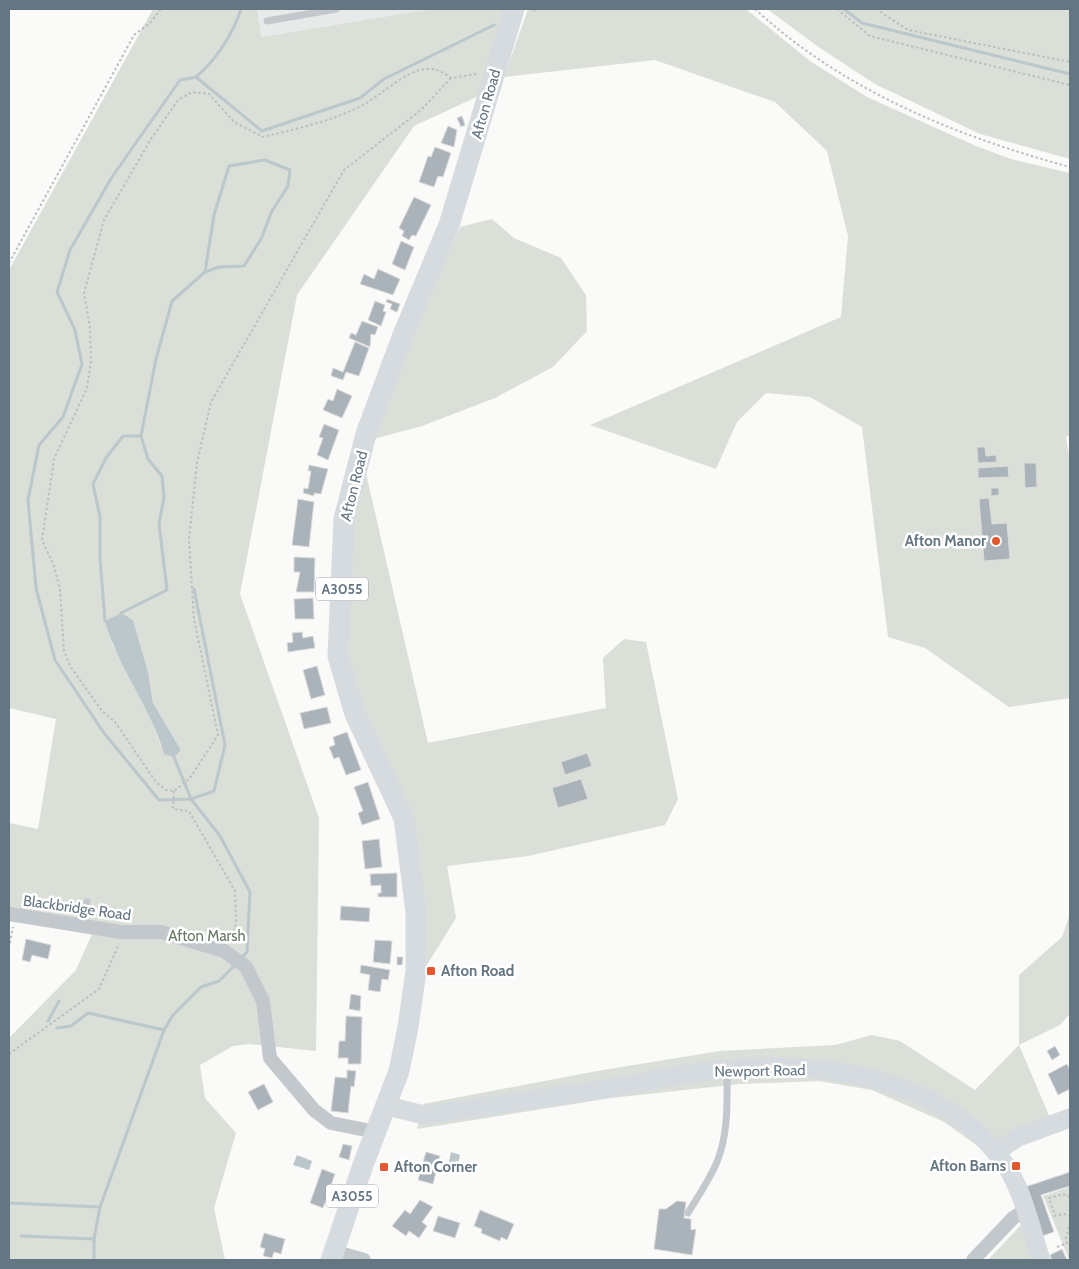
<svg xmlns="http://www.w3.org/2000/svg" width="1079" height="1269" font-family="Cabin,sans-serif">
  <rect width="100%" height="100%" fill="#fafaf8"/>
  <polygon fill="#e8e9e9" points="257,9 433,9 260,37"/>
  <g fill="#dadfd7" fill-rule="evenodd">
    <path d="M153,9h104l4,28 171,-28h73l-22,85 -69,32 -117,169 -57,299 79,224 -3,233 -68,-7 -15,2 -33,19 5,33 31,35 -22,75 11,52h-216v-222l67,-68 20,-45 -87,-14v-88l29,6 18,-110 -47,-11v-438zM133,620l15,52 5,31 28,47 -17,4 -15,-41 -37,-69z"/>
    <polygon points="528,9 746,9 810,61 867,97 976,146 1011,159 1070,173 1070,435 1066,437 1070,461 1070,698 1009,707 925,648 888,637 862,427 810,397 766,393 737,422 716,469 590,425 841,317 848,236 827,151 775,102 655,60 504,77"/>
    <polygon points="767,9 1070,9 1070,159 980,134 875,84 820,48"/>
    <polygon points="492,219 514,238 561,258 586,295 587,331 553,367 495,398 422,426 373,439 409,341 460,227"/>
    <polygon points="365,469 428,743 606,708 603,658 624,639 646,642 678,799 665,825 528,856 447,866 456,918 422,973 421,914 364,711 344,653 349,521"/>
    <polygon points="1070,914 1070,1014 1060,1025 1019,1045 1051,1120 982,1149 944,1122 872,1090 819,1081 740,1084 611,1098 417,1129 423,1104 597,1071 720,1051 835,1045 872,1035 900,1041 975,1090 1019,1045 1019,975 1062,937"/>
    <polygon points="1070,1187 1070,1260 1069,1260 1043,1196"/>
    <polygon points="1021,1225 1035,1260 988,1260"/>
  </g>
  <g fill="#bbc7cb">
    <path d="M121,613l12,7 15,52 5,31 28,47 -7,7 -10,-3c-13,-47 -46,-86 -59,-133z"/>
    <polygon points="451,1152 460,1155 457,1169 448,1167"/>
    <polygon points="297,1155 312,1161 309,1170 293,1165"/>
  </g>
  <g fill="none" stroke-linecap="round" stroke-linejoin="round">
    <g stroke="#bbc7cb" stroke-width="3">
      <polyline points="844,9 862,23 1070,74"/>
      <polyline points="534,10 536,9"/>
      <path d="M196,77c20,-17 37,-43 45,-68"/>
      <polyline points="194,589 225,745 214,791 191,799 159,800 104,733 55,660 36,588 28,500 39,445 63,417 82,364 75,330 57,292 70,250 112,177 180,80 196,77 262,131 360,98 384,79 494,25"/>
      <polyline points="121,613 167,590 159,524 164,497 162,476 148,459 141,436 156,359 172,301 205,272 214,215 229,166 265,160 290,170 288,186 272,211 261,239 244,266 219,267 205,272"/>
      <polyline points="105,621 100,558 100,517 93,484 106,458 123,436 141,436"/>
      <polyline points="174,757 191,799 220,836 250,892 247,952 240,959"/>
      <polyline points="48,1021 59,1001"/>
      <polyline points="57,1028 71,1026 88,1013 164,1030"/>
      <polyline points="9,1203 100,1207"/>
      <polyline points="21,1236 94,1239"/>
      <polyline points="94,1260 94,1239 100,1207 164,1030 173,1015 201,987 219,981 236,964"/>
    </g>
  </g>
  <g fill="#aab3b9" stroke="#dcdcda">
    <polygon points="462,116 465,125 461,127 457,118"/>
    <polygon points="448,126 457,130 454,147 441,143"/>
    <polygon points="435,147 451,153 443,177 438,176 434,187 419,182 428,156 431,157"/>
    <polygon points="414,197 431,205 416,236 412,235 409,240 402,236 404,231 399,228"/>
    <polygon points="401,241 414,247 405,270 392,264"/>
    <polygon points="378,269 400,279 393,295 360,284 364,274 374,279"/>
    <polygon points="387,299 400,304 397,312 390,309 392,304 386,302"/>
    <polygon points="375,301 385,305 383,311 386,312 381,326 368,320"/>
    <polygon points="362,321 378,327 375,335 371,334 370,347 349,338 351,333 356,335"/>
    <polygon points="355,342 369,348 359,376 346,372 343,380 331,376 333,368 343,372"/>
    <polygon points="337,389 352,396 342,418 323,410 328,399 333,401"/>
    <polygon points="324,424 339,430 328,460 317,455 323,438 319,437"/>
    <polygon points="977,447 985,447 986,456 996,455 997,462 978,463"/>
    <polygon points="1024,463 1036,463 1037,487 1025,488"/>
    <polygon points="309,465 328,469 321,494 314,493 314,496 303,493 304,488 308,489 311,471 308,471"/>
    <polygon points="1008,466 1009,477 978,478 978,468"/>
    <polygon points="991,488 999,488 999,495 991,496"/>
    <polygon points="989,498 992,524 1007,523 1010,559 984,561 979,499"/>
    <polygon points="298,499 314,502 309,547 292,545"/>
    <polygon points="294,557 315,558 314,592 296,592 300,572 294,572"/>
    <polygon points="313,598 314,619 295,619 294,599"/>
    <polygon points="302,632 303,638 313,636 315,648 288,652 287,643 293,642 292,633"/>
    <polygon points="317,666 325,695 311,699 303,670"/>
    <polygon points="327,707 331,723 304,729 300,713"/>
    <polygon points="347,732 361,770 346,775 339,757 334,759 329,747 335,745 333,737"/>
    <polygon points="587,753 592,766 565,775 561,762"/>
    <polygon points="581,779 588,799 558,808 552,788"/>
    <polygon points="368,782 380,819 362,825 358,813 363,811 354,787"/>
    <polygon points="379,839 382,867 365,869 362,841"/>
    <polygon points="397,873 397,897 378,897 378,893 381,893 381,885 371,886 370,874"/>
    <polygon points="52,901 75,905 73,915 50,911"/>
    <polygon points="341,906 370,908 369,922 340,920"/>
    <polygon points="26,939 51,945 48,959 32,955 30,962 22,960"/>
    <polygon points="375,940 392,941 390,964 373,962"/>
    <polygon points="397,957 403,957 402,965 397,965"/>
    <polygon points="361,965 390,970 388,980 382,979 380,992 368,990 370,975 360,973"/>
    <polygon points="351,994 361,996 360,1011 349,1009"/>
    <polygon points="346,1016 362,1017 361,1064 348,1064 348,1058 338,1058 339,1041 345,1041"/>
    <polygon points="1055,1046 1060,1055 1052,1060 1047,1051"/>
    <polygon points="1067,1064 1070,1070 1070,1089 1058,1095 1048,1074"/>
    <polygon points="347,1070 356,1071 354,1087 351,1086 348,1113 331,1111 335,1077 347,1078"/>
    <polygon points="264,1084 273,1102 258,1110 248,1092"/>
    <polygon points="343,1144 352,1146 349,1160 339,1157"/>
    <polygon points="426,1152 440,1156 433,1184 418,1180"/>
    <polygon points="322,1169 335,1174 323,1208 310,1203"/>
    <polygon points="1070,1172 1070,1186 1041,1195 1054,1232 1042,1236 1025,1187"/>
    <polygon points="420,1200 433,1207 422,1222 427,1226 419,1238 409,1231 406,1236 392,1226 405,1210 410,1214"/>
    <polygon points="677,1201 686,1202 684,1218 691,1219 691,1230 696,1229 692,1255 654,1249 659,1209 666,1209"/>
    <polygon points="480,1210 514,1224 507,1240 501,1237 500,1241 481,1233 482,1229 474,1226"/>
    <polygon points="438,1216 460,1223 455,1238 433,1231"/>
    <polygon points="264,1233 285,1239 281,1254 274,1252 272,1258 263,1256 265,1249 260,1247"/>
    <polygon points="1062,1249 1067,1260 1052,1260 1050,1255"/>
  </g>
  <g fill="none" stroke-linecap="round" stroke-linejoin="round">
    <g stroke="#bbbfc2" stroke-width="2" stroke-dasharray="2.5 2.5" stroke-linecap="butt">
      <path d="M755,9c89,82 201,127 315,158"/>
      <polyline points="837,9 870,36 1070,85"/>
      <polyline points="876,9 908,30 1070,62"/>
      <path d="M451,78l-30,32 -77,60 -133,232 -14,61 -8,76 5,80 24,116 -28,43 -16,13 -8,-1 -10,-8 -41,-60 -13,-11 -32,-45 -6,-15 -4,-61 -6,-24 -12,-26 12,-81 33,-71 4,-26 -1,-34 -6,-35 20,-73 47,-81 27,-39 14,-8 17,2 25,28 29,15c32,-8 66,-15 96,-30 19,-9 47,-37 67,-38 10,-1 17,3 25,9l26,-4"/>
      <polyline points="9,263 134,35 151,22 161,9"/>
      <polyline points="174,791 173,809 189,811 235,891 236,924 230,941"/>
      <polyline points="9,948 13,927"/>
      <polyline points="9,1054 99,989 119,944"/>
      <polyline points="1070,1197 1063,1194 1049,1198 1055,1216 1064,1214 1070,1216"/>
      <polyline points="1057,1247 1067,1243 1066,1237 1070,1224"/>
    </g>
    <g stroke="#c3c8cc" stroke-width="7">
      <polyline points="267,21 336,9"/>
      <polyline points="83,926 87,902"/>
      <path d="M688,1213c10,-17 22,-34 29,-51 12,-30 10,-62 10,-93"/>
    </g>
    <g stroke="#c3c8cc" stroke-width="14">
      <polyline points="9,914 121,932 161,932 224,951 246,967 263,1001 270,1058 314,1110 331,1123 376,1132"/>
      <polyline points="333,1251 364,1260"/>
      <polyline points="973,1260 1013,1218 1024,1211"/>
    </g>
    <g stroke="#d6dbdf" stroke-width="19">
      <path d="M387,1106l37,9c60,-8 120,-17 179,-26 41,-6 82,-17 123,-20 94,-9 212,8 273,87 23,28 31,70 42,104"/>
      <polyline points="996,1152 1018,1137 1070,1118"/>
    </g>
    <polyline stroke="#d6dbdf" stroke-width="21" points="331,1260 363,1165 399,1071 408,1027 416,971 416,912 404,818 355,714 338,656 344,519 366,434 403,335 449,225 514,9"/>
  </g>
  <g fill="#e4572e" stroke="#fff" stroke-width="2">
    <circle cx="996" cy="541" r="5"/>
    <rect x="426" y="966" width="10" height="10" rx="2.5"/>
    <rect x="1011" y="1161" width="10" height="10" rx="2.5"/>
    <rect x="379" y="1162" width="10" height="10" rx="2.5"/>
  </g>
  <g text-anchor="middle" stroke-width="5" stroke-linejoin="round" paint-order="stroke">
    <g fill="#fff" stroke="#939fa8" stroke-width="1">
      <rect x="316" y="577.5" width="52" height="23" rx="4"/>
      <rect x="326" y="1184.5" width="52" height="23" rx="4"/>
    </g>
    <g font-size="14" font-weight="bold" fill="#657683">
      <text x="342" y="594">A3055</text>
      <text x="352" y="1201">A3055</text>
    </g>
    <g font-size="15" fill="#657683" stroke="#fff">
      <text transform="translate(486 104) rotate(-74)" y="5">Afton Road</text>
      <text transform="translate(354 486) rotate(-76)" y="5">Afton Road</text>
      <text transform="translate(77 908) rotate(8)" y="5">Blackbridge Road</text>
      <text transform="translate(760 1071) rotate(-1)" y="5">Newport Road</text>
    </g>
    <g font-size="15" font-weight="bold" fill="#657683" stroke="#fff" text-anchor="end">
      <text x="986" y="546">Afton Manor</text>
      <text x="441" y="976" text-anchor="start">Afton Road</text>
      <text x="1006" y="1171">Afton Barns</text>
      <text x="394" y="1172" text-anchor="start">Afton Corner</text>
    </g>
    <g font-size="15" fill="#687a64" stroke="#fff">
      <text x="207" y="941">Afton Marsh</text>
    </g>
  </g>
  <rect width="1079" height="1269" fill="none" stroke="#657683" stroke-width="20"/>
</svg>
